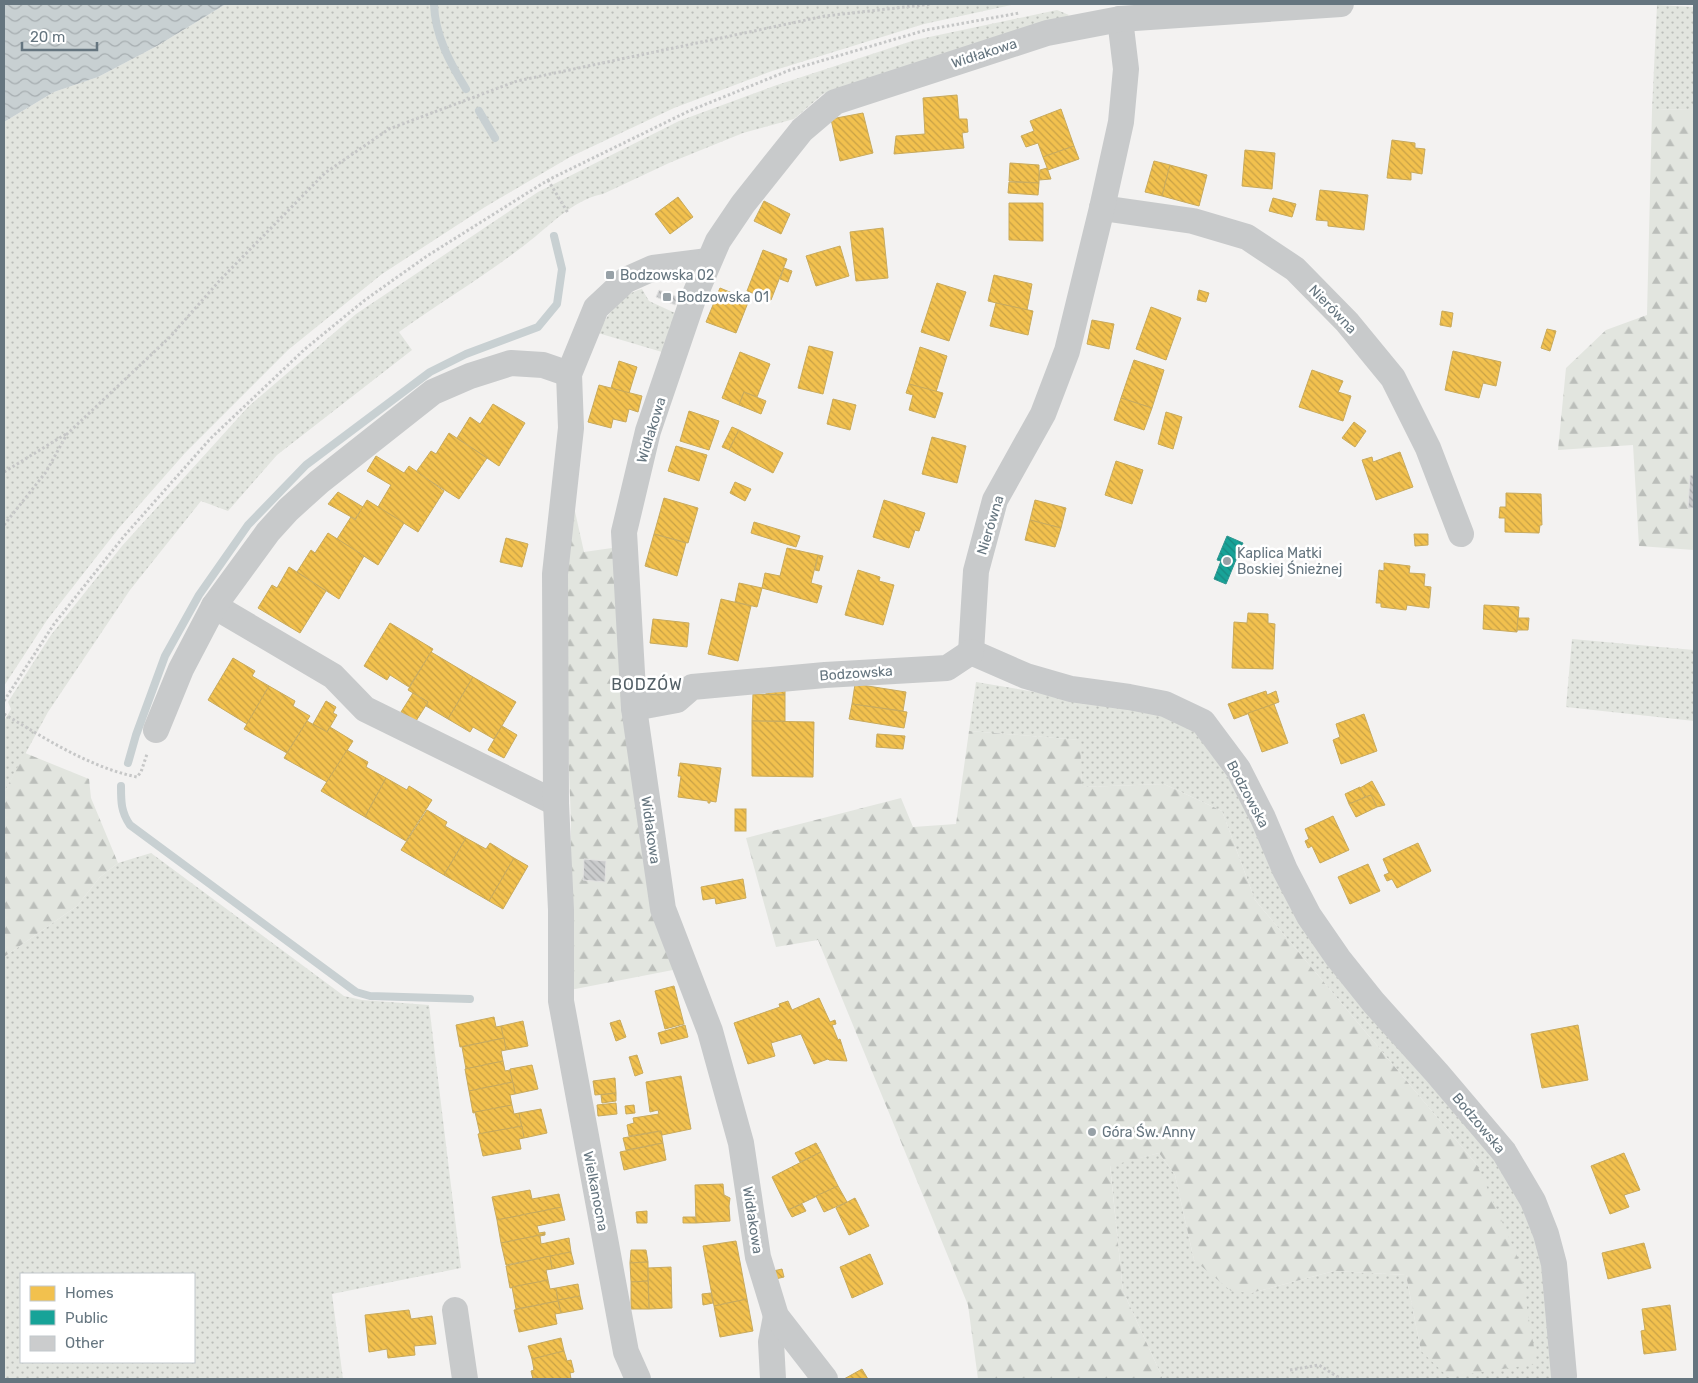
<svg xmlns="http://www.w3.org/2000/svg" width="1698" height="1383" font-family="Rubik,sans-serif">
  <defs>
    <pattern id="grass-dots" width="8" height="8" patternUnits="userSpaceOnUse" patternTransform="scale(1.25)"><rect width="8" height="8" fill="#e2e5df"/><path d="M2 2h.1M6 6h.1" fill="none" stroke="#bbbeba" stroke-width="1.8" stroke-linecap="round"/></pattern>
    <pattern id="forest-firs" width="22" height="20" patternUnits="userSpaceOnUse" patternTransform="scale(1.25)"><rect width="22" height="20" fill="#e2e5df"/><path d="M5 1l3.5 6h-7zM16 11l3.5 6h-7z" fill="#bbbeba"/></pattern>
    <pattern id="water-waves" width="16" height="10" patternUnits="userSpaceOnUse" patternTransform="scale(1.25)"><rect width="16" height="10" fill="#c8d0d2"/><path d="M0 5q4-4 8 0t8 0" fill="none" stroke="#a6adb0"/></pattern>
    <pattern id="homes-back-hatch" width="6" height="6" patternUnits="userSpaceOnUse" patternTransform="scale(1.25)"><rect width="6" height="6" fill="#f2c14e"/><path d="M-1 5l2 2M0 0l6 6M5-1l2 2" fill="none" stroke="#c8a146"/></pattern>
    <pattern id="public-back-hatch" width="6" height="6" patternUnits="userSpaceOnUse" patternTransform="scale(1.25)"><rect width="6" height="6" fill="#17a398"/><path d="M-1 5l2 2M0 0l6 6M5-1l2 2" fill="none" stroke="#188981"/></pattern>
    <pattern id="building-back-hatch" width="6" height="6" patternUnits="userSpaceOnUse" patternTransform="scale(1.25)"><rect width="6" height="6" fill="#cbcccd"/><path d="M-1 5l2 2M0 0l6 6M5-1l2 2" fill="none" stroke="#a8aaac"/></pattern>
  </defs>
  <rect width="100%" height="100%" fill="#f3f2f1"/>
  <g fill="url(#grass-dots)" fill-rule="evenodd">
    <polygon points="226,4 1016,4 924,24 772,71 674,108 570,157 485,207 382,274 288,350 185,453 119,528 47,620 4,686 4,122 54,92 98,77 157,46"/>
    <polygon points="1657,5 1694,7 1694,109 1652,110"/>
    <path d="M1057,10l12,5 -16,10 -230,69 -29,25 -51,14 -74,30 -66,31c-31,6 -52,31 -77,50 -40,31 -85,58 -127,88l13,18 -135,105 -49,56 -27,-10 -71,89 -82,122 -44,81v-72l7,-12 -3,-7 43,-67 71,-89 126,-139 108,-93 182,-122 141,-71 95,-35 141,-46z"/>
    <path d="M642,289l7,12 26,12 -13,39 -64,-19c9,-18 23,-39 44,-44z"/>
    <polygon points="1572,639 1694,650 1694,721 1566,707"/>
    <polygon points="976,682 1143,710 1186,724 1210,743 1296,907 1496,1154 1539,1235 1564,1379 1163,1379 1123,1291 1110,1165 1159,1153 1175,1175 1194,1260 1251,1293 1334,1271 1406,1275 1421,1351 1477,1165 1255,900 1222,811 1164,784 1082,787 1079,740 969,731"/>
    <path d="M151,853l193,143 18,4 67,5 32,263 -129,26 11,85h-339v-422l73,-51 23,-29 18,-14zM21,1274h173v88h-173z"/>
  </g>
  <g fill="url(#forest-firs)">
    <polygon points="1694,109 1694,550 1639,546 1633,445 1558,450 1566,368 1606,330 1647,315 1652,110"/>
    <polygon points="570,489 584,552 612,548 678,969 570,990 571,821 561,570"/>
    <polygon points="969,731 1080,740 1082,787 1164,784 1222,811 1255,900 1477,1165 1518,1258 1537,1364 1448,1377 1421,1351 1406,1275 1334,1271 1251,1293 1231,1291 1194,1260 1175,1175 1159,1153 1110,1166 1123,1291 1163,1379 978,1379 968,1305 818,940 776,947 746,838 901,798 913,827 956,824"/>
    <polygon points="25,753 89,779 91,798 118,863 100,877 77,906 4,957 4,793"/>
  </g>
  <polygon fill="url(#water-waves)" points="4,4 226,4 157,46 98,77 54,92 4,122"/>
  <g fill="url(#homes-back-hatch)" stroke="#c8aa5d">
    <polygon points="957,95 959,119 967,119 968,132 962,133 964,148 894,154 896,136 925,134 923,98"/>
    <polygon points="1061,109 1074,146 1043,157 1038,143 1026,147 1021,136 1034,131 1030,121"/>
    <polygon points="863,113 873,153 840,161 831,119"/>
    <polygon points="1392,140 1415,143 1415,148 1425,149 1422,174 1411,172 1411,180 1387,178"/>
    <polygon points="1074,146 1079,159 1048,170 1043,157"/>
    <polygon points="1245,150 1275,153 1272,189 1242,186"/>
    <polygon points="1154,161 1170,165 1162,196 1145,192"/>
    <polygon points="1010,163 1039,165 1039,183 1009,181"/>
    <polygon points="1170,165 1207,175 1199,206 1162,196"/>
    <polygon points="1047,168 1051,179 1039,180 1040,170"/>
    <polygon points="1009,182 1039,183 1038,195 1008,193"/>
    <polygon points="1320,190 1368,195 1364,230 1328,226 1328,221 1316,220"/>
    <polygon points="678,197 693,217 670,234 655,214"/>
    <polygon points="1273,198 1296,204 1292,217 1269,211"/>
    <polygon points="764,201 790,214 781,234 754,221"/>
    <polygon points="1009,203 1043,203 1043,241 1009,240"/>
    <polygon points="883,228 888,278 856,281 850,232"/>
    <polygon points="840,246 849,276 816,286 806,256"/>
    <polygon points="763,250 787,259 771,300 747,291"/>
    <polygon points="784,268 792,271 788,282 780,279"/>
    <polygon points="994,275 1032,284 1027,310 988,301"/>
    <polygon points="937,283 966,292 949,341 921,332"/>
    <polygon points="720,288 749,300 736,333 706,322"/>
    <polygon points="1199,290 1209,293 1206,302 1197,300"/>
    <polygon points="996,303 1033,311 1028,335 990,326"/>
    <polygon points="1151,307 1181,318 1166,360 1136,349"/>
    <polygon points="1442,311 1453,313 1451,327 1440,325"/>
    <polygon points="1092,320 1114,324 1109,349 1087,344"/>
    <polygon points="1547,329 1556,331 1550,351 1541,348"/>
    <polygon points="809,346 833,352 823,394 798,388"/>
    <polygon points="920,347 947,356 936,392 909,384"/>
    <polygon points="1453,351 1501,362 1496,386 1483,383 1479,398 1445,390"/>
    <polygon points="740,352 770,364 757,397 744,392 739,405 722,398"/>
    <polygon points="1134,360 1164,370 1152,408 1121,398"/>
    <polygon points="619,361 637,367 629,393 611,388"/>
    <polygon points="1312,370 1343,381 1338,392 1351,396 1343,421 1299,407"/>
    <polygon points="909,384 943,393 935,418 909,410 913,395 906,393"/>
    <polygon points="599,385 642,396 638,412 629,409 626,422 613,419 611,428 588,422"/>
    <polygon points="744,392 766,401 761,414 739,405"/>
    <polygon points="1121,398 1152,408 1144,430 1114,420"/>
    <polygon points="833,399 856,405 850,430 827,424"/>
    <polygon points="493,404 525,423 499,466 457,438 470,417 480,424"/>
    <polygon points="689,411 719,421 709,450 680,441"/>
    <polygon points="1166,412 1182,417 1173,449 1158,444"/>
    <polygon points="1354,422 1366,431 1355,447 1342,438"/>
    <polygon points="732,427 739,430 729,450 722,447"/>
    <polygon points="739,430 783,453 773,473 729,450"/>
    <polygon points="449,433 487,458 459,499 416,472 431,451 436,454"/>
    <polygon points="932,437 966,446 957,483 922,474"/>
    <polygon points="676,446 707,455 699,481 668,471"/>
    <polygon points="1400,452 1413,487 1376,500 1362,460 1372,457 1373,462"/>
    <polygon points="376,456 404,473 409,466 444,491 418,532 378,507 391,485 367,471"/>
    <polygon points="1116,461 1143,470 1132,504 1105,495"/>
    <polygon points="735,482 751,489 745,501 730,493"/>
    <polygon points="338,492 363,507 355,519 328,504"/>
    <polygon points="1506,493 1541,494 1542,525 1540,525 1539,533 1505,532 1505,518 1499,518 1500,507 1506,507"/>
    <polygon points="664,498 698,508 688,543 654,534"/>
    <polygon points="367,500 404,523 378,565 337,539 351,517 355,520"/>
    <polygon points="884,500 925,513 919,531 915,530 909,548 873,537"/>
    <polygon points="1035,500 1066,508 1061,528 1030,520"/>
    <polygon points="1030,520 1061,528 1055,547 1025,540"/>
    <polygon points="754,522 800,536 796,547 751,533"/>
    <polygon points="328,533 364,556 339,599 297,572 311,550 315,553"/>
    <polygon points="654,534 686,543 677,576 645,566"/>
    <polygon points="1414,534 1428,534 1428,545 1415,546"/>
    <polygon points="506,538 528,544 522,567 500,562"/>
    <polygon points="787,548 818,555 811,583 822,586 817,603 762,588 765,573 780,576"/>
    <polygon points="818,555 823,556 819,571 815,570"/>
    <polygon points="1384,563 1410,566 1409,573 1425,574 1424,586 1431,587 1429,608 1407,605 1406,610 1381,607 1381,603 1376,603 1379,570 1384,571"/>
    <polygon points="289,567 326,591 300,633 258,608 272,585 277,588"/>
    <polygon points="858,570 880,577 879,581 894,585 883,625 845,615"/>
    <polygon points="739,583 762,588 757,607 735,602"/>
    <polygon points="721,599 751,606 738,661 708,654"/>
    <polygon points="1484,605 1519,607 1517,632 1483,629"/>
    <polygon points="1248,613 1268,614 1268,623 1275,624 1273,669 1232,668 1234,622 1247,623"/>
    <polygon points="1518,618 1529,618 1528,630 1517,630"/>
    <polygon points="653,619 689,623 687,647 650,643"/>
    <polygon points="390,623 433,649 409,687 390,675 387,680 364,666"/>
    <polygon points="431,652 473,677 448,719 426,706 428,702 408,690"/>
    <polygon points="233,658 255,671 252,676 269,686 247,724 208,700"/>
    <polygon points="473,677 516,702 494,739 473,727 470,732 448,719"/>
    <polygon points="855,684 906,692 903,711 852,704"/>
    <polygon points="785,685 785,695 766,694 766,687"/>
    <polygon points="269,686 295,701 293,706 310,716 287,753 244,729"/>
    <polygon points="1266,691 1267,695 1276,691 1279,702 1234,719 1228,704"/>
    <polygon points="413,693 428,702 416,721 401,712"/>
    <polygon points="753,694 785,695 785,721 752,721"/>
    <polygon points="326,701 336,707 333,713 337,715 327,732 313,724"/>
    <polygon points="852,704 907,712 904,728 849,719"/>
    <polygon points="1274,704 1288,743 1262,752 1248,713"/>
    <polygon points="1364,714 1377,751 1341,764 1333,740 1340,737 1336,724"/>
    <polygon points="307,721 327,732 330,727 353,741 327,782 284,758"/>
    <polygon points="752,721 814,722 813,777 752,776"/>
    <polygon points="502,726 517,735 504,758 488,750"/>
    <polygon points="877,734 905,736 903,749 876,747"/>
    <polygon points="347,750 368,762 366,767 386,778 365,817 321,791"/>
    <polygon points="680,763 721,768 716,802 710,801 710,803 708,803 708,801 678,797 681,776 678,776"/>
    <polygon points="386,778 407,790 409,786 432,800 406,841 365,817"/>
    <polygon points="1372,781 1385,805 1377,807 1371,795 1365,797 1360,788"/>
    <polygon points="1360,787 1365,797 1349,804 1345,794"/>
    <polygon points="1371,795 1377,807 1356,817 1349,804"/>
    <rect x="735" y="809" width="11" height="22"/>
    <polygon points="427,810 447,822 445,826 466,838 444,875 401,850"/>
    <polygon points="1333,816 1349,850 1320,863 1312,846 1308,848 1305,841 1309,839 1305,829"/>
    <polygon points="466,838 486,849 490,843 514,858 489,901 444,875"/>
    <polygon points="1418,843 1431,871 1397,888 1392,879 1387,881 1384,875 1389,873 1383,859"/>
    <polygon points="514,858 528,866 503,909 489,901"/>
    <polygon points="1368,864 1380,891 1350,904 1338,877"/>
    <polygon points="743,879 746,898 716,904 715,898 703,900 701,887"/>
    <polygon points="674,986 684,1024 665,1029 655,991"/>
    <polygon points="819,998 830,1022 835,1020 836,1024 832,1025 838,1040 840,1039 847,1061 829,1060 828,1059 814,1064 801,1034 771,1043 775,1056 748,1064 734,1023 780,1007 779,1004 788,1001 792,1010"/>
    <polygon points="494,1017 496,1027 501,1026 504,1038 460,1047 456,1025"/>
    <polygon points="620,1020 626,1037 616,1041 610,1023"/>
    <polygon points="523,1021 528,1046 506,1050 501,1026"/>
    <polygon points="685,1025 688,1037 661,1044 658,1033"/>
    <polygon points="1578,1025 1588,1080 1542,1088 1531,1034"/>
    <polygon points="504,1038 506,1050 501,1051 503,1061 466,1069 462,1047"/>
    <polygon points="637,1055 643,1073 635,1076 629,1057"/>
    <polygon points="503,1061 505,1071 510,1070 513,1082 469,1091 465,1069"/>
    <polygon points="532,1065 538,1089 515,1094 510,1069"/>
    <polygon points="681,1076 691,1129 662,1135 661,1131 629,1136 627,1125 634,1123 633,1118 659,1114 658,1110 650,1112 646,1082"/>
    <polygon points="615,1078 616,1093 595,1095 593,1081"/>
    <polygon points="513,1082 515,1094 510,1095 512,1105 473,1113 469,1091"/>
    <polygon points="616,1093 616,1101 602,1103 601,1095"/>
    <polygon points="616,1103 617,1114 598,1116 597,1105"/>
    <polygon points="512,1105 514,1114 519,1113 522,1126 480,1134 475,1112"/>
    <polygon points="634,1105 635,1113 626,1114 625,1106"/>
    <polygon points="541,1109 547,1133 524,1138 519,1113"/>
    <polygon points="522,1126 524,1138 519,1139 521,1149 483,1156 478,1134"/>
    <polygon points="661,1131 663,1143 626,1150 623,1138"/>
    <polygon points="663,1143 666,1160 624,1170 620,1152"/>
    <polygon points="816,1143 821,1152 800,1162 795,1153"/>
    <polygon points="821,1152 838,1186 788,1210 772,1177"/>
    <polygon points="1624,1153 1640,1190 1624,1195 1629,1207 1610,1214 1591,1166"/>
    <polygon points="723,1184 724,1195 730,1198 729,1206 730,1221 696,1223 695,1185"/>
    <polygon points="838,1186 847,1202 824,1212 816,1196"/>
    <polygon points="530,1190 532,1199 559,1194 562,1207 497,1220 492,1197"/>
    <polygon points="855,1198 869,1226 849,1235 836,1208"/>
    <polygon points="802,1204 806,1211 792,1217 788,1210"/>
    <polygon points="562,1207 565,1220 537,1226 539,1233 545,1232 545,1234 501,1243 497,1220"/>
    <polygon points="647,1211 647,1223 637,1223 636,1212"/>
    <polygon points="683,1217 695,1217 696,1223 683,1223"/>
    <polygon points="545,1234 545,1235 540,1236 541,1244 569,1238 571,1252 506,1265 501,1243"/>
    <polygon points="736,1241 747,1299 714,1306 703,1246"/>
    <polygon points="1644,1243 1651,1268 1608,1279 1602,1253"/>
    <polygon points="631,1250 646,1250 648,1262 630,1263"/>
    <polygon points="571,1252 574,1264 552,1269 550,1256"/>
    <polygon points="870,1254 883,1284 852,1298 840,1267"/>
    <polygon points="550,1256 552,1269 546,1270 548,1280 510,1288 506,1266"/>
    <polygon points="648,1262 648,1281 631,1282 630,1263"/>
    <polygon points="671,1267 672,1308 649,1309 648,1268"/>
    <polygon points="782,1269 784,1277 771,1280 769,1272"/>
    <polygon points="548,1280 550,1289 556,1288 558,1301 516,1309 512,1287"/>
    <polygon points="648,1281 649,1309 631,1309 631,1282"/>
    <polygon points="578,1284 580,1296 558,1300 556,1288"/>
    <polygon points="711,1293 713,1303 703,1305 702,1294"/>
    <polygon points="580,1296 583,1309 561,1313 558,1300"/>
    <polygon points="747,1299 753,1331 720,1337 714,1306"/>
    <polygon points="558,1301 561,1313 555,1314 557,1324 519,1332 514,1310"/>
    <polygon points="1670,1305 1676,1350 1644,1354 1641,1331 1645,1330 1642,1309"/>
    <polygon points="409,1310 411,1319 432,1316 436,1344 414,1346 415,1355 388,1358 387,1349 369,1352 365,1315"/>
    <polygon points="561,1338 564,1351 532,1359 528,1346"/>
    <polygon points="564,1351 567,1361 571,1360 574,1372 570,1373 571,1379 533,1379 531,1371 534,1370 532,1359"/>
    <polygon points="862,1369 868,1379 844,1379"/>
  </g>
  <polygon fill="url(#public-back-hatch)" stroke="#2e9590" points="1227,536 1243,543 1226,584 1214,579 1221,561 1217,560"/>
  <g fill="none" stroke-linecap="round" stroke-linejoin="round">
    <g stroke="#c8d0d2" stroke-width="8">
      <path d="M434,4c1,32 16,59 32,85"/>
      <polyline points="479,111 495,138"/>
      <polyline points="128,763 136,735 165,656 199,595 248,525 306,465 430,372 466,354 538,327 557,304 562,269 554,236"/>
      <path d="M121,786c0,16 0,26 9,39l226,167 14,4 100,3"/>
    </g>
  </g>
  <g fill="url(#building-back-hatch)" stroke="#e2e2e1">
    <polygon points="659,290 678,297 675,305 656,297"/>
    <polygon points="1690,475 1694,475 1694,508 1688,508"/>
    <polygon points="584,859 606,861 605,882 583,880"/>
  </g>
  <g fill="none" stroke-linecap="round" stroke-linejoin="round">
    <g stroke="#c6c7c7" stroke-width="3" stroke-dasharray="2.5 2.5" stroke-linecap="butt">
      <polyline points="548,180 568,213"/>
      <polyline points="4,472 66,434"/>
      <polyline points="4,525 46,472 67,434 170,337 221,279 325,173 389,129 517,81 825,16 932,4"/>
      <polyline points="4,701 54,624 125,535 211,438 305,349 365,300 427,256 548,180 689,111 790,70 926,30 1019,13"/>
      <path d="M4,714c42,25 85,53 133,63l4,-5 6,-18"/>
      <polyline points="1290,1370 1319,1365 1341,1379"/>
    </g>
    <g stroke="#c8cacb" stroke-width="26">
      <polyline points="1102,208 1193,221 1247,237 1295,269 1347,322 1393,378 1428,448 1461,534"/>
      <polyline points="214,606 333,676 365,709 556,803"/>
      <polyline points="971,652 1026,676 1071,689 1129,697 1165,704 1203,722 1238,769 1263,818 1285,870 1309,916 1338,958 1374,1003 1437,1073 1504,1152 1533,1201 1546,1234 1554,1264 1564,1376"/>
      <polyline points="971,652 976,571 995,500 1043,414 1067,351 1102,208 1121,122 1126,69 1120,19"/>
      <polyline points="634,708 677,700 692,687 825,675 947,668 971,652"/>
      <polyline points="156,730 181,669 214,606 268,532 288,510 319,482 433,392 470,376 511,363 543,365 569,374"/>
      <polyline points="455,1310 465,1379"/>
      <polyline points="638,1379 626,1352 561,1001 561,910 556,803 555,574 571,428 569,374 596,308 626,280 653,268 708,261"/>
      <polyline points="773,1379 771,1342 776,1316"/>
      <polyline points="825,1379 776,1316 758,1257 741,1143 710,1031 663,909 634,708 624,532 648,431 693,299 718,241 743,204 802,130 835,102 1047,33 1120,19 1341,4"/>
    </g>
  </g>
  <g fill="#97a1a7" stroke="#fff" stroke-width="2">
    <rect x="605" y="270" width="10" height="10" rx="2.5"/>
    <rect x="662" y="292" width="10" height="10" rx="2.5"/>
    <circle cx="1227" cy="561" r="5"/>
    <circle cx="1092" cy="1132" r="5"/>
  </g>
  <g text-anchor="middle" stroke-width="5" stroke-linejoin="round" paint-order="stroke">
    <g font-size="14" fill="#65757f" stroke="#fff">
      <text transform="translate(984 53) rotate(-18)" y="5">Widłakowa</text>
      <text transform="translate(1333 309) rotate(46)" y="5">Nierówna</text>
      <text transform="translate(651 430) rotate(-73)" y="5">Widłakowa</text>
      <text transform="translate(990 525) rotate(-73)" y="5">Nierówna</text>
      <text transform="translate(856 673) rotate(-4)" y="5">Bodzowska</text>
      <text transform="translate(1248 794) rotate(62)" y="5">Bodzowska</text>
      <text transform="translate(651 830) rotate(82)" y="5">Widłakowa</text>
      <text transform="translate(1479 1123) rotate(50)" y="5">Bodzowska</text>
      <text transform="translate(596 1191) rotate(79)" y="5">Wielkanocna</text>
      <text transform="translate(753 1220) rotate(81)" y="5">Widłakowa</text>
    </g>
    <g font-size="14" fill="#65757f" stroke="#fff" text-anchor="start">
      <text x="620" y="280">Bodzowska 02</text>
      <text x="677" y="302">Bodzowska 01</text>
      <text x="1237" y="558">Kaplica Matki<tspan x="1237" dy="16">Boskiej Śnieżnej</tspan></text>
      <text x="1102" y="1137">Góra Św. Anny</text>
    </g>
    <g font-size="16" letter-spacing="1" fill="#525e65" stroke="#fff">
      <text x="647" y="690">BODZÓW</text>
    </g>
  </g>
  <rect width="1698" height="1383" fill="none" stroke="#65757f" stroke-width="10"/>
  <rect x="20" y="1273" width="175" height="90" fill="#ffffff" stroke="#c1c8cc"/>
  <rect x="30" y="1286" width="25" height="15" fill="#f2c14e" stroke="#c1c8cc"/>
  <text x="65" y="1298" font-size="15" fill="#65757f">Homes</text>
  <rect x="30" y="1310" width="25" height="15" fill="#17a398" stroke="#c1c8cc"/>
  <text x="65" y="1323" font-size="15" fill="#65757f">Public</text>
  <rect x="30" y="1336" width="25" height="15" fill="#cbcccd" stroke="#c1c8cc"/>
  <text x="65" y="1348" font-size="15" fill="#65757f">Other</text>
  <path d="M22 42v8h75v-8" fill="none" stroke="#65757f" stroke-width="2.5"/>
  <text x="30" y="42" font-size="15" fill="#65757f" stroke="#ffffff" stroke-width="4" paint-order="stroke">20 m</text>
</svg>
